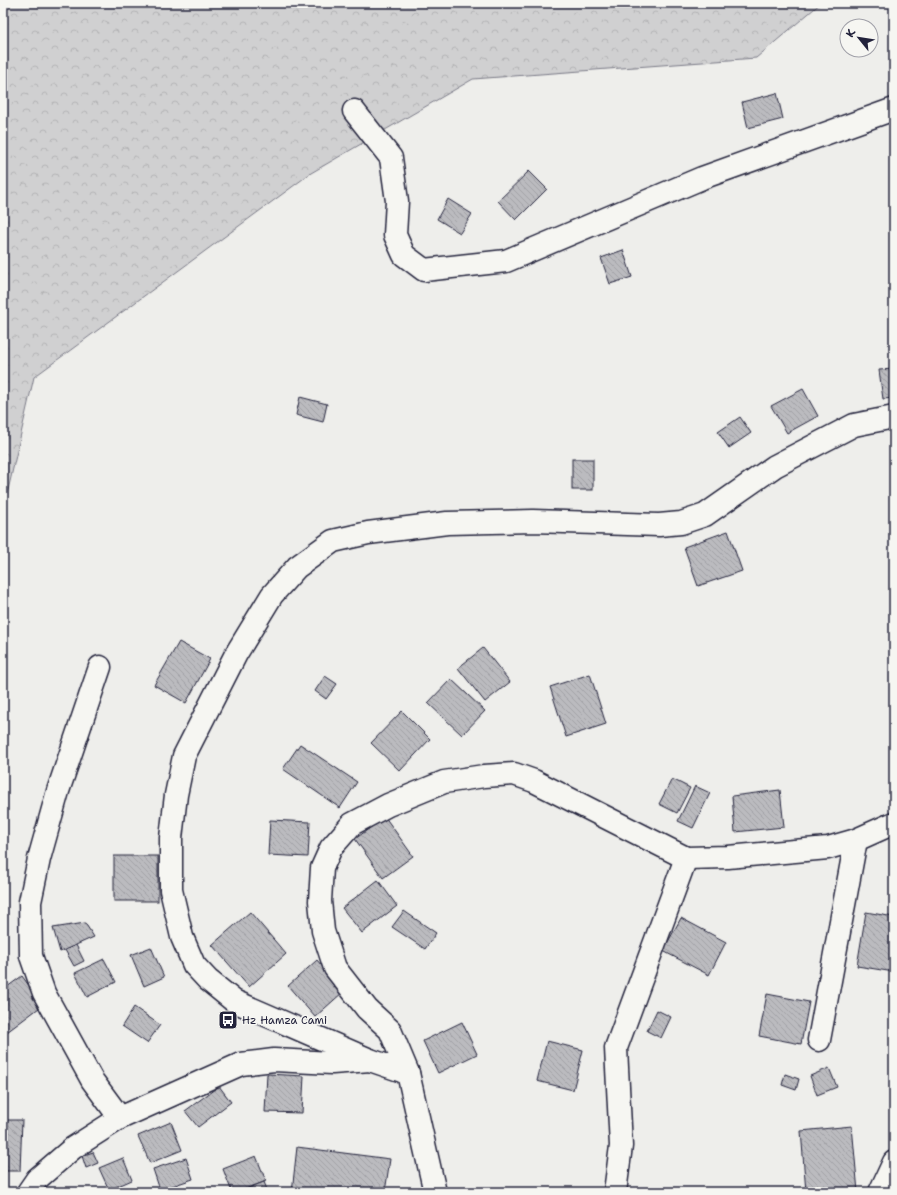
<svg xmlns="http://www.w3.org/2000/svg" width="897" height="1195" font-family="'Shantell Sans',sans-serif">
  <defs>
    <pattern id="forest-crowns" width="20" height="18" patternUnits="userSpaceOnUse"><rect width="20" height="18" fill="#d0d0d1"/><path d="M2 6a3 3 0 1 1 6 0M12 15a3 3 0 1 1 6 0" fill="none" stroke="#b2b2b4"/></pattern>
    <pattern id="building-back-hatch" width="6" height="6" patternUnits="userSpaceOnUse"><rect width="6" height="6" fill="#bbbbbf"/><path d="M-1 5l2 2M0 0l6 6M5-1l2 2" fill="none" stroke="#a0a0a5"/></pattern>
  </defs>
  <rect width="100%" height="100%" fill="#eeeeeb"/>
  <filter id="ink" filterUnits="userSpaceOnUse"><feTurbulence type="fractalNoise" baseFrequency=".025" numOctaves="2"/><feDisplacementMap in="SourceGraphic" scale="8" xChannelSelector="R" yChannelSelector="G"/><feConvolveMatrix kernelMatrix="1 2 1 2 8 2 1 2 1" color-interpolation-filters="sRGB"/></filter>
  <g filter="url(#ink)">
    <polygon fill="url(#forest-crowns)" stroke="#797986" points="3,3 821,3 756,58 473,79 311,173 34,377 3,512"/>
    <g fill="url(#building-back-hatch)" stroke="#22223b">
      <polygon points="777,93 783,119 748,128 742,102"/>
      <polygon points="529,171 547,189 516,220 498,201"/>
      <polygon points="448,199 472,214 460,233 437,219"/>
      <polygon points="623,250 632,277 610,284 601,258"/>
      <polygon points="894,369 894,398 883,399 879,370"/>
      <polygon points="803,389 818,416 787,433 771,406"/>
      <polygon points="300,397 327,404 323,422 296,415"/>
      <polygon points="740,417 751,433 729,448 718,432"/>
      <rect x="572" y="459" width="21" height="31"/>
      <polygon points="728,531 742,571 698,586 684,547"/>
      <polygon points="179,642 210,659 186,703 154,685"/>
      <polygon points="483,648 510,682 485,702 458,668"/>
      <polygon points="590,674 606,724 566,737 550,687"/>
      <polygon points="325,676 337,684 326,699 315,691"/>
      <polygon points="451,679 485,711 462,735 428,703"/>
      <polygon points="402,711 430,739 400,771 371,743"/>
      <polygon points="300,744 357,782 340,808 283,769"/>
      <polygon points="672,779 690,788 677,813 659,804"/>
      <polygon points="695,786 710,793 693,828 678,821"/>
      <polygon points="780,790 784,827 735,832 732,796"/>
      <polygon points="385,817 413,856 383,878 355,839"/>
      <polygon points="270,820 310,822 308,857 268,855"/>
      <rect x="114" y="856" width="44" height="45"/>
      <polygon points="378,880 397,906 362,933 342,908"/>
      <polygon points="404,911 436,933 425,949 392,927"/>
      <polygon points="250,912 286,954 249,987 212,945"/>
      <polygon points="866,912 894,917 894,972 857,966"/>
      <polygon points="681,918 726,942 709,975 663,951"/>
      <polygon points="85,923 94,937 60,952 53,928"/>
      <polygon points="76,945 84,961 74,966 65,950"/>
      <polygon points="151,947 164,977 144,986 131,955"/>
      <polygon points="104,959 116,982 87,997 75,973"/>
      <polygon points="317,960 343,992 315,1017 288,986"/>
      <polygon points="22,976 43,1005 7,1032 3,1026 3,990"/>
      <polygon points="767,994 809,1002 801,1044 759,1036"/>
      <polygon points="134,1007 160,1025 147,1043 122,1026"/>
      <polygon points="657,1010 671,1017 661,1038 647,1031"/>
      <polygon points="462,1022 477,1054 438,1073 423,1041"/>
      <polygon points="547,1041 583,1050 573,1090 537,1081"/>
      <polygon points="829,1068 837,1087 817,1095 810,1076"/>
      <polygon points="267,1074 304,1076 302,1113 265,1112"/>
      <polygon points="785,1074 799,1079 796,1090 782,1085"/>
      <polygon points="219,1086 231,1102 198,1127 185,1111"/>
      <polygon points="3,1120 22,1120 20,1171 3,1171"/>
      <polygon points="171,1122 182,1150 150,1163 138,1136"/>
      <polygon points="852,1126 858,1192 806,1192 801,1131"/>
      <polygon points="297,1147 390,1159 385,1192 292,1192"/>
      <polygon points="93,1152 98,1163 86,1168 82,1156"/>
      <polygon points="256,1156 266,1181 238,1192 232,1192 223,1169"/>
      <polygon points="123,1158 132,1180 109,1190 99,1168"/>
      <polygon points="186,1158 193,1179 160,1190 153,1169"/>
      <polygon points="264,1182 268,1192 238,1192"/>
    </g>
    <g fill="none" stroke-linecap="round" stroke-linejoin="round">
      <g stroke="#22223b" stroke-width="25">
        <g id="street">
          <polyline points="354,111 391,158 397,201 395,235 404,255 424,270 506,261 702,178 894,109"/>
          <polyline points="100,667 58,791 39,859 30,902 31,956 44,993 92,1080 120,1118"/>
          <polyline points="819,1040 856,840"/>
          <polyline points="28,1192 37,1179 73,1148 120,1118 241,1064 274,1060 332,1063 370,1060"/>
          <polyline points="615,1192 621,1146 616,1048 686,858"/>
          <polyline points="880,1192 894,1162"/>
        </g>
      </g>
      <g stroke="#22223b" stroke-width="25">
        <g id="secondary">
          <polyline points="408,1073 370,1060 234,1001 208,980 194,965 182,937 171,890 171,838 176,795 184,756 236,654 272,595 297,567 333,541 368,533 447,523 533,521 659,525 681,523 705,515 775,466 854,425 894,417"/>
          <polyline points="434,1192 434,1188 408,1073 390,1030 367,1009 335,968 323,931 320,901 322,868 331,848 352,824 388,805 444,782 484,776 514,774 534,781 686,858 728,857 828,848 856,840 894,823"/>
        </g>
      </g>
      <use href="#street" stroke="#f6f6f2" stroke-width="22"/>
      <use href="#secondary" stroke="#f6f6f2" stroke-width="22"/>
    </g>
  </g>
  <defs>
    <g id="bus-square" transform="scale(1)"><rect x="-9" y="-9" width="18" height="18" rx="4" fill="#22223b" stroke="#f6f6f2"/><path d="M-5-6H5V4H4V6H2V4H-2V6H-4V4H-5ZM-3.5-4V0h7V-4ZM-3.5 1.2v1.5H-2V1.2ZM2 1.2v1.5H3.5V1.2Z" fill="#fff"/></g>
  </defs>
  <g fill-rule="evenodd">
    <use href="#bus-square" x="228" y="1020"/>
  </g>
  <g text-anchor="middle" stroke-width="3" stroke-linejoin="round" paint-order="stroke">
    <g font-size="11" fill="#22223b" stroke="#f6f6f2" text-anchor="start">
      <text x="242" y="1024">Hz Hamza Cami</text>
    </g>
  </g>
  <rect width="897" height="1195" fill="none" stroke="#f6f6f2" stroke-width="16"/>
  <rect x="8" y="8" width="881" height="1179" fill="none" stroke="#22223b" stroke-width="1.5" filter="url(#ink)"/>
  <g transform="translate(859 38) rotate(300)"><circle r="19" fill="#f6f6f2" stroke="#a1a1a9"/>
  <path d="M0-3L7 15L0 10L-7 15Z" fill="#22223b"/>
  <text y="-6" font-size="11" font-weight="bold" text-anchor="middle" fill="#22223b">K</text>
  </g>
</svg>
